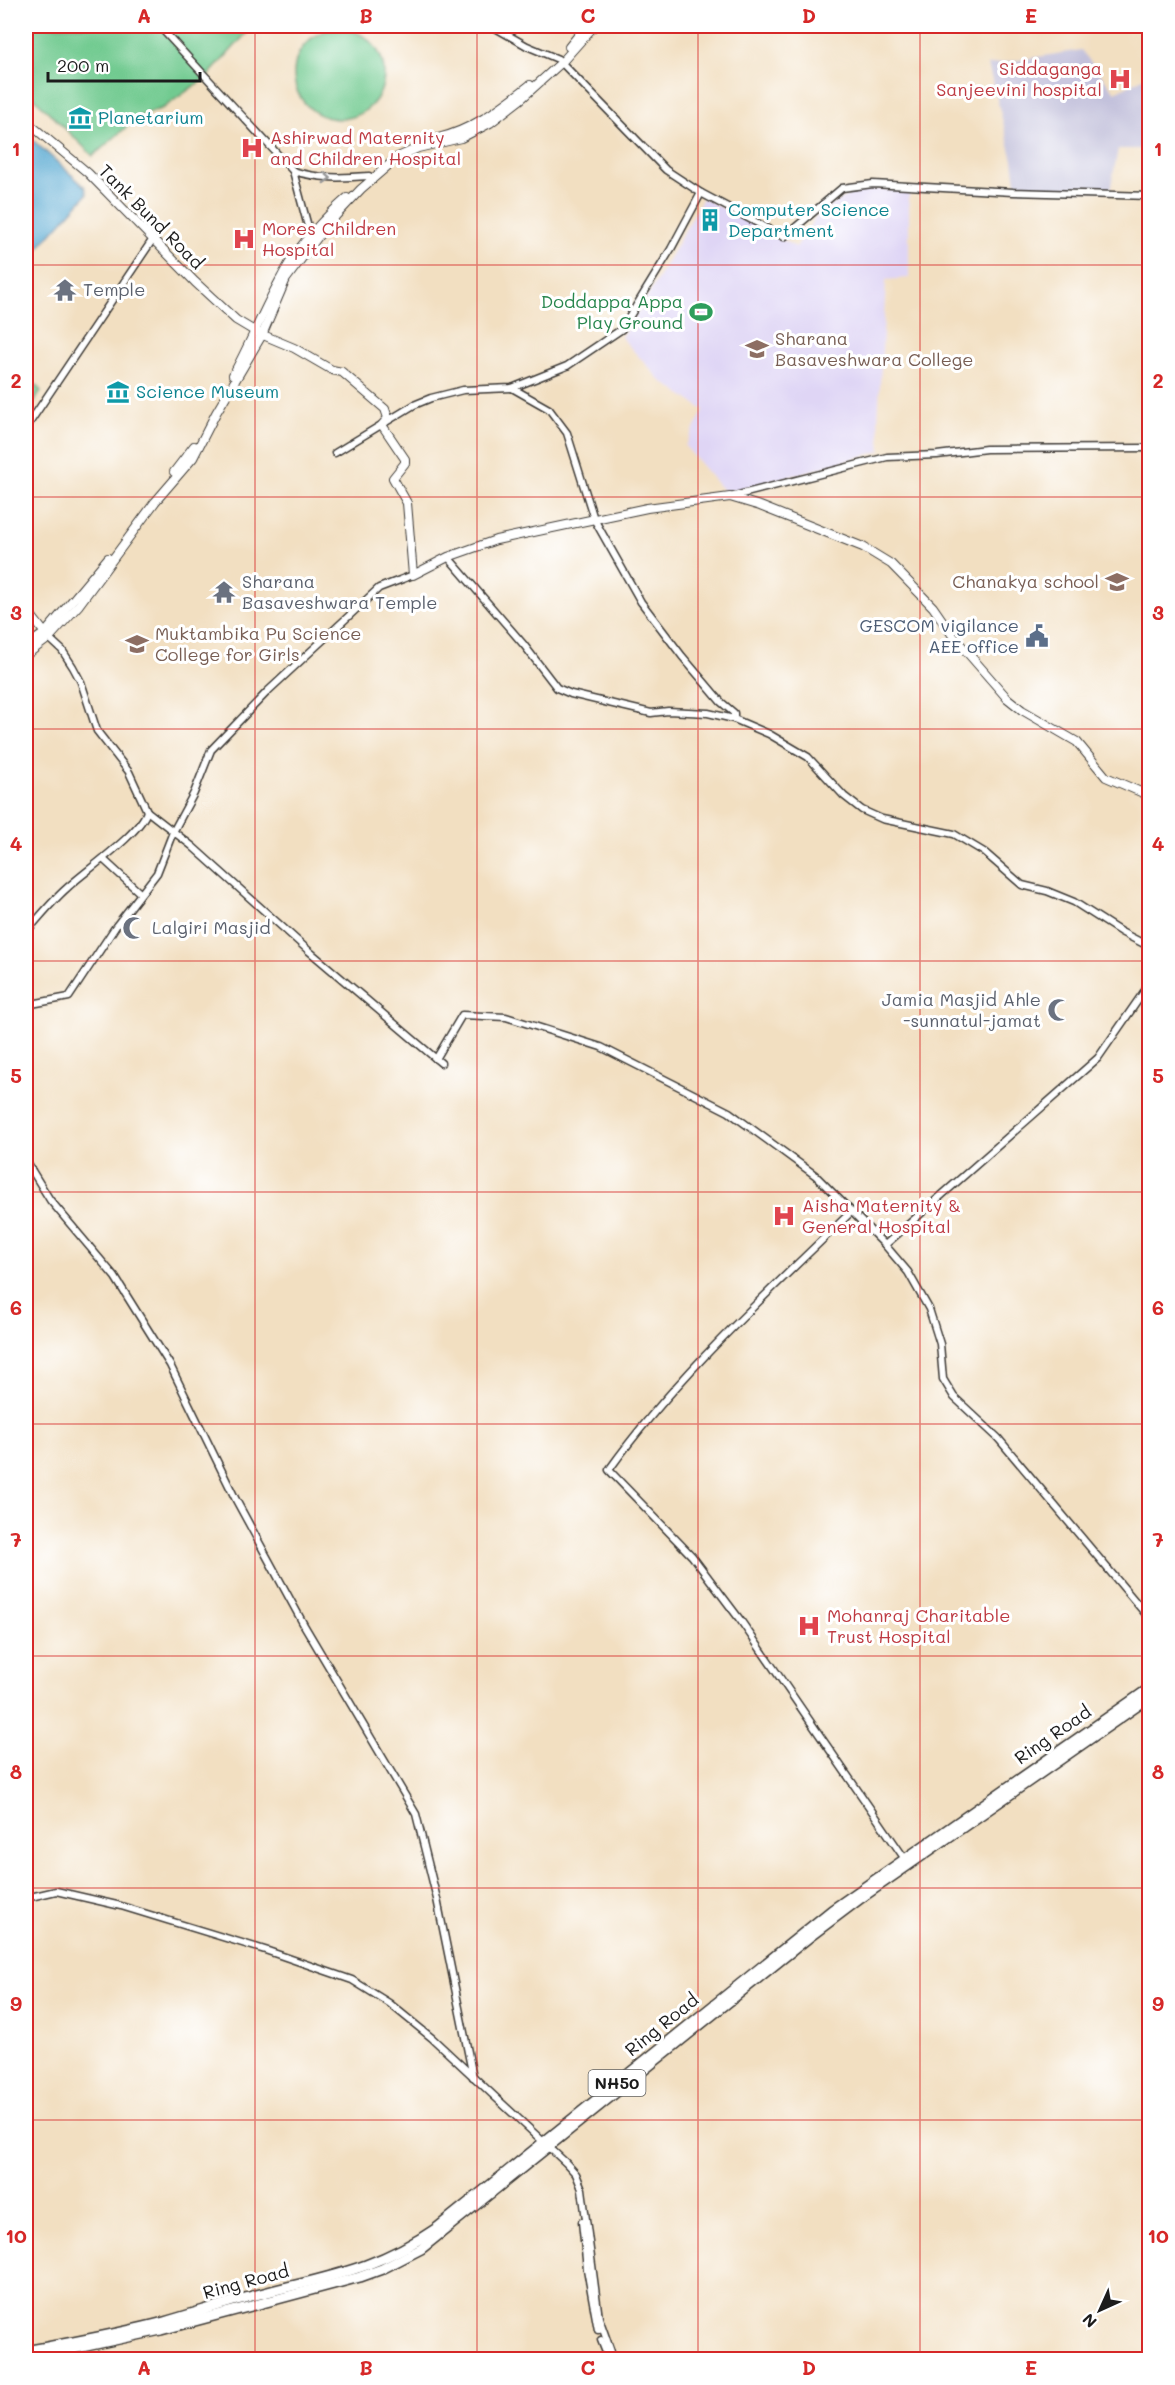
<svg xmlns="http://www.w3.org/2000/svg" width="1175" height="2385" font-family="Mali,sans-serif">
  <rect width="100%" height="100%" fill="#fff"/>
  <filter id="ink" filterUnits="userSpaceOnUse"><feTurbulence type="fractalNoise" baseFrequency=".0167" numOctaves="2"/><feDisplacementMap in="SourceGraphic" scale="12" xChannelSelector="R" yChannelSelector="G"/><feConvolveMatrix kernelMatrix="1 2 1 2 8 2 1 2 1" color-interpolation-filters="sRGB"/></filter>
  <filter id="wash" filterUnits="userSpaceOnUse"><feTurbulence type="fractalNoise" baseFrequency=".008" numOctaves="4" result="noise"/><feDisplacementMap in="SourceGraphic" scale="24" xChannelSelector="R" yChannelSelector="G"/><feGaussianBlur stdDeviation="1.35" result="paint"/><feColorMatrix in="noise" values="0 0 0 0 0 0 0 0 0 0 0 0 0 0 0 0 0 1.4 0 .05"/><feComposite in="paint" operator="in"/></filter>
  <g filter="url(#wash)">
    <rect width="100%" height="100%" fill="#f2dfc1"/>
    <polygon fill="#dfd5f5" points="858,188 909,191 909,278 886,280 878,420 881,451 726,494 685,446 704,410 661,381 621,337 644,303 703,198 796,247 816,216"/>
    <polygon fill="#c3c1db" points="1081,50 1115,92 1149,75 1149,149 1118,149 1110,191 1017,190 1013,160 988,65"/>
    <g fill="#71ca90" stroke="#467356" stroke-width="1.5">
      <polygon points="26,26 253,26 208,76 163,108 138,117 93,156 26,90"/>
      <circle cx="339" cy="74" r="45"/>
      <polygon points="26,374 41,391 26,416"/>
    </g>
    <polygon fill="#54a7d0" stroke="#386276" stroke-width="1.5" points="26,134 85,187 87,194 26,262"/>
  </g>
  <g filter="url(#ink)">
    <g fill="none" stroke-linecap="round" stroke-linejoin="round">
      <g stroke="#3c3935" stroke-width="9">
        <g id="minor">
          <polyline points="159,26 293,171"/>
          <polyline points="492,26 527,46 558,59 666,170 701,193 784,237 842,188 873,184 1013,192 1150,196"/>
          <path d="M310,234l-17,-63c26,8 49,7 76,5"/>
          <polyline points="512,388 549,409 567,433 594,519 641,602 682,656 721,702 734,713 734,719"/>
          <polyline points="26,428 153,239"/>
          <polyline points="335,453 414,405 431,398 463,390 512,388 567,366 622,329 671,249 701,193"/>
          <polyline points="730,497 887,457 937,455 986,449 1150,448"/>
          <polyline points="448,557 524,645 557,688 571,694 651,713 668,711 708,713 734,719 769,734 808,757 844,796 862,810 882,819 954,834 984,852 1022,885 1047,891 1074,902 1121,932 1150,947"/>
          <polyline points="147,811 192,846 309,951 441,1063"/>
          <polyline points="103,859 140,893"/>
          <path d="M26,932c13,-14 26,-31 41,-44 18,-17 74,-55 80,-77l-18,-39 -32,-41 -16,-49 -8,-15 -11,-17 -13,-12"/>
          <polyline points="26,1005 69,997 116,926 157,873 173,832 194,793 211,750 268,691 379,588 413,575"/>
          <polyline points="436,1059 462,1015 506,1017 601,1047 729,1112 815,1175 885,1245 908,1272 929,1309 940,1344 943,1379 954,1397 998,1438 1150,1619"/>
          <polyline points="26,1161 50,1200 115,1277 170,1365 236,1500 304,1625 416,1814 437,1899 473,2077"/>
          <path d="M851,1212c-84,82 -173,162 -242,258l83,86 49,65 164,238"/>
          <polyline points="885,1245 1098,1058 1150,983"/>
          <polyline points="26,1898 56,1891 121,1906 265,1950 352,1980 389,2003 432,2038 566,2163 576,2174 582,2189 599,2318 614,2360"/>
          <polyline points="582,2222 587,2269 598,2330"/>
          <polyline points="601,2340 609,2360"/>
        </g>
      </g>
      <g stroke="#3c3935" stroke-width="10">
        <g id="major">
          <polyline points="569,47 586,26"/>
          <polyline points="26,121 88,173 195,282 236,320 256,332 294,348 332,370 342,372 385,409 388,418 382,425 405,459 405,463 393,478 407,503 413,575 448,557 496,540 647,508 730,497 760,506 863,547 891,564 933,607 953,636 1007,698 1022,710 1077,742 1106,777 1150,796"/>
          <path d="M438,138c37,-9 63,-31 92,-53"/>
          <path d="M233,375c17,-31 30,-64 47,-95 16,-32 41,-59 67,-82"/>
          <polyline points="174,472 194,446"/>
          <polyline points="26,609 48,637"/>
          <polyline points="26,646 45,633 108,558"/>
          <polyline points="26,655 49,638 78,606 155,502 193,458 216,413 262,335 286,279 326,226 361,189 398,157 418,148 461,138 490,123 521,99 562,62 594,26"/>
        </g>
      </g>
      <g stroke="#3c3935" stroke-width="12">
        <g id="highway">
          <path d="M26,2351c46,-9 92,-17 138,-29 32,-9 63,-20 96,-28 69,-18 116,-24 177,-66l395,-318 318,-222"/>
          <polyline points="26,2359 161,2330 360,2277 382,2269 421,2249 808,1938 861,1898 1150,1697"/>
        </g>
      </g>
      <use href="#minor" stroke="#fff" stroke-width="6"/>
      <use href="#major" stroke="#fff" stroke-width="8"/>
      <use href="#highway" stroke="#fff" stroke-width="9"/>
    </g>
    <defs><path id="oneway-chevron" d="M-2-3.5L2.5 0L-2 3.5" fill="none" stroke-width="1.6" stroke-linecap="round" stroke-linejoin="round" transform="scale(1.5)"/></defs>
    <use stroke="#999" href="#oneway-chevron" transform="translate(327 178) rotate(3)"/>
  </g>
  <path fill="none" stroke="#d62828" stroke-width="1.5" stroke-opacity="0.55" d="M255,26v2334M477,26v2334M698,26v2334M920,26v2334M26,265h1124M26,497h1124M26,729h1124M26,961h1124M26,1192h1124M26,1424h1124M26,1656h1124M26,1888h1124M26,2120h1124"/>
  <defs>
    <g id="hospital-bare" transform="scale(1.8)"><path d="M-5-5h3v3.5h4V-5h3V5h-3V1.5h-4V5h-3Z" fill="#e0444e" stroke="#fff" stroke-width="2.5" paint-order="stroke"/></g>
    <g id="museum-bare" transform="scale(1.8)"><path d="M0-6L6-3V-2H-6V-3ZM-5-1h2V3h-2ZM-1-1h2V3h-2ZM3-1h2V3H3ZM-6 4H6V6H-6Z" fill="#0f9aa8" stroke="#fff" stroke-width="2.5" paint-order="stroke"/></g>
    <g id="building-bare" transform="scale(1.8)"><path d="M-4-6H4V6H1V3H-1V6H-4ZM-2.5-4.3h1.7v1.8h-1.7ZM.8-4.3h1.7v1.8H.8ZM-2.5-1h1.7V.8h-1.7ZM.8-1h1.7V.8H.8Z" fill="#0f9aa8" stroke="#fff" stroke-width="2.5" paint-order="stroke"/></g>
    <g id="temple-bare" transform="scale(1.8)"><path d="M0-6L5-2H3V0L6.5 2.5H4V6H1.5V3h-3V6H-4V2.5H-6.5L-3 0V-2H-5Z" fill="#6b7280" stroke="#fff" stroke-width="2.5" paint-order="stroke"/></g>
    <g id="stadium-bare" transform="scale(1.8)"><path d="M0-5a6.5 5 0 1 0 0 10a6.5 5 0 1 0 0-10ZM-3.5-1.8h7v3.6h-7Z" fill="#2e9e5b" stroke="#fff" stroke-width="2.5" paint-order="stroke"/></g>
    <g id="university-bare" transform="scale(1.8)"><path d="M0-5L7-2L0 1L-7-2ZM-4 1L0 2.5L4 1V4Q0 6-4 4Z" fill="#8d6e63" stroke="#fff" stroke-width="2.5" paint-order="stroke"/></g>
    <g id="school-bare" transform="scale(1.8)"><path d="M0-5L7-2L0 1L-7-2ZM-4 1L0 2.5L4 1V4Q0 6-4 4Z" fill="#8d6e63" stroke="#fff" stroke-width="2.5" paint-order="stroke"/></g>
    <g id="civic-bare" transform="scale(1.8)"><path d="M-.6-6.5H3V-4.5H.6V-3L4-1V1h2V6H-6V1h2V-1L-.6-3ZM-1.2 2.5V6h2.4V2.5Z" fill="#5c6f8a" stroke="#fff" stroke-width="2.5" paint-order="stroke"/></g>
    <g id="mosque-bare" transform="scale(1.8)"><path d="M3.5-4.9A6 6 0 1 0 3.5 4.9A5 5 0 1 1 3.5-4.9Z" fill="#6b7280" stroke="#fff" stroke-width="2.5" paint-order="stroke"/></g>
  </defs>
  <g fill-rule="evenodd">
    <use href="#hospital-bare" x="1120" y="79"/>
    <use href="#museum-bare" x="80" y="118"/>
    <use href="#hospital-bare" x="252" y="148"/>
    <use href="#building-bare" x="710" y="220"/>
    <use href="#hospital-bare" x="244" y="239"/>
    <use href="#temple-bare" x="65" y="290"/>
    <use href="#stadium-bare" x="701" y="312"/>
    <use href="#university-bare" x="757" y="349"/>
    <use href="#museum-bare" x="118" y="392"/>
    <use href="#school-bare" x="1117" y="582"/>
    <use href="#temple-bare" x="224" y="592"/>
    <use href="#civic-bare" x="1037" y="636"/>
    <use href="#university-bare" x="137" y="644"/>
    <use href="#mosque-bare" x="134" y="928"/>
    <use href="#mosque-bare" x="1059" y="1010"/>
    <use href="#hospital-bare" x="784" y="1216"/>
    <use href="#hospital-bare" x="809" y="1626"/>
  </g>
  <g text-anchor="middle" stroke-width="6" stroke-linejoin="round" paint-order="stroke">
    <rect fill="#fff" stroke="#606060" stroke-width="1.5" x="588.5" y="2070" width="57" height="26" rx="4.5"/>
    <g font-size="16" font-weight="bold" fill="#1c1c1c">
      <text x="617" y="2089">NH50</text>
    </g>
    <g font-size="18" fill="#be3a42" stroke="#fff" text-anchor="start">
      <text x="1102" y="75" text-anchor="end">Siddaganga<tspan x="1102" dy="21">Sanjeevini hospital</tspan></text>
      <text x="270" y="144">Ashirwad Maternity<tspan x="270" dy="21">and Children Hospital</tspan></text>
      <text x="262" y="235">Mores Children<tspan x="262" dy="21">Hospital</tspan></text>
      <text x="802" y="1212">Aisha Maternity &amp;<tspan x="802" dy="21">General Hospital</tspan></text>
      <text x="827" y="1622">Mohanraj Charitable<tspan x="827" dy="21">Trust Hospital</tspan></text>
    </g>
    <g font-size="18" fill="#0d838f" stroke="#fff" text-anchor="start">
      <text x="98" y="124">Planetarium</text>
      <text x="728" y="216">Computer Science<tspan x="728" dy="21">Department</tspan></text>
      <text x="136" y="398">Science Museum</text>
    </g>
    <g font-size="18" fill="#1c1c1c" stroke="#fff">
      <text transform="translate(151 217) rotate(45)" y="6">Tank Bund Road</text>
      <text transform="translate(1053 1735) rotate(-35)" y="6">Ring Road</text>
      <text transform="translate(662 2025) rotate(-39)" y="6">Ring Road</text>
      <text transform="translate(246 2282) rotate(-15)" y="6">Ring Road</text>
    </g>
    <g font-size="18" fill="#5b616d" stroke="#fff" text-anchor="start">
      <text x="83" y="296">Temple</text>
      <text x="242" y="588">Sharana<tspan x="242" dy="21">Basaveshwara Temple</tspan></text>
      <text x="152" y="934">Lalgiri Masjid</text>
      <text x="1041" y="1006" text-anchor="end">Jamia Masjid Ahle<tspan x="1041" dy="21">-sunnatul-jamat</tspan></text>
    </g>
    <g font-size="18" fill="#27864d" stroke="#fff" text-anchor="end">
      <text x="683" y="308">Doddappa Appa<tspan x="683" dy="21">Play Ground</tspan></text>
    </g>
    <g font-size="18" fill="#785e54" stroke="#fff" text-anchor="start">
      <text x="775" y="345">Sharana<tspan x="775" dy="21">Basaveshwara College</tspan></text>
      <text x="1099" y="588" text-anchor="end">Chanakya school</text>
      <text x="155" y="640">Muktambika Pu Science<tspan x="155" dy="21">College for Girls</tspan></text>
    </g>
    <g font-size="18" fill="#4e5e75" stroke="#fff" text-anchor="end">
      <text x="1019" y="632">GESCOM vigilance<tspan x="1019" dy="21">AEE office</tspan></text>
    </g>
  </g>
  <rect width="1175" height="2385" fill="none" stroke="#fff" stroke-width="66"/>
  <g transform="translate(1100 2310) rotate(225)" stroke="#ffffff" stroke-width="4.5" paint-order="stroke">
  <path d="M0-4.5L10 22L0 15L-10 22Z" fill="#1c1c1c"/>
  <text y="-9" font-size="16" font-weight="bold" text-anchor="middle" fill="#1c1c1c">N</text>
  </g>
  <path d="M48 72v9h152v-9" fill="none" stroke="#1c1c1c" stroke-width="3"/>
  <text x="57" y="72" font-size="18" fill="#1c1c1c" stroke="#ffffff" stroke-width="4.5" paint-order="stroke">200 m</text>
  <rect x="33" y="33" width="1109" height="2319" fill="none" stroke="#d62828" stroke-width="2"/>
  <g font-size="20" text-anchor="middle" font-weight="bold" fill="#d62828">
    <text x="144" y="23">A</text>
    <text x="366" y="23">B</text>
    <text x="588" y="23">C</text>
    <text x="809" y="23">D</text>
    <text x="1031" y="23">E</text>
    <text x="16" y="156">1</text>
    <text x="1158" y="156">1</text>
    <text x="16" y="388">2</text>
    <text x="1158" y="388">2</text>
    <text x="16" y="620">3</text>
    <text x="1158" y="620">3</text>
    <text x="16" y="851">4</text>
    <text x="1158" y="851">4</text>
    <text x="16" y="1083">5</text>
    <text x="1158" y="1083">5</text>
    <text x="16" y="1315">6</text>
    <text x="1158" y="1315">6</text>
    <text x="16" y="1547">7</text>
    <text x="1158" y="1547">7</text>
    <text x="16" y="1779">8</text>
    <text x="1158" y="1779">8</text>
    <text x="16" y="2011">9</text>
    <text x="1158" y="2011">9</text>
    <text x="16" y="2243">10</text>
    <text x="1158" y="2243">10</text>
    <text x="144" y="2375">A</text>
    <text x="366" y="2375">B</text>
    <text x="588" y="2375">C</text>
    <text x="809" y="2375">D</text>
    <text x="1031" y="2375">E</text>
  </g>
</svg>
